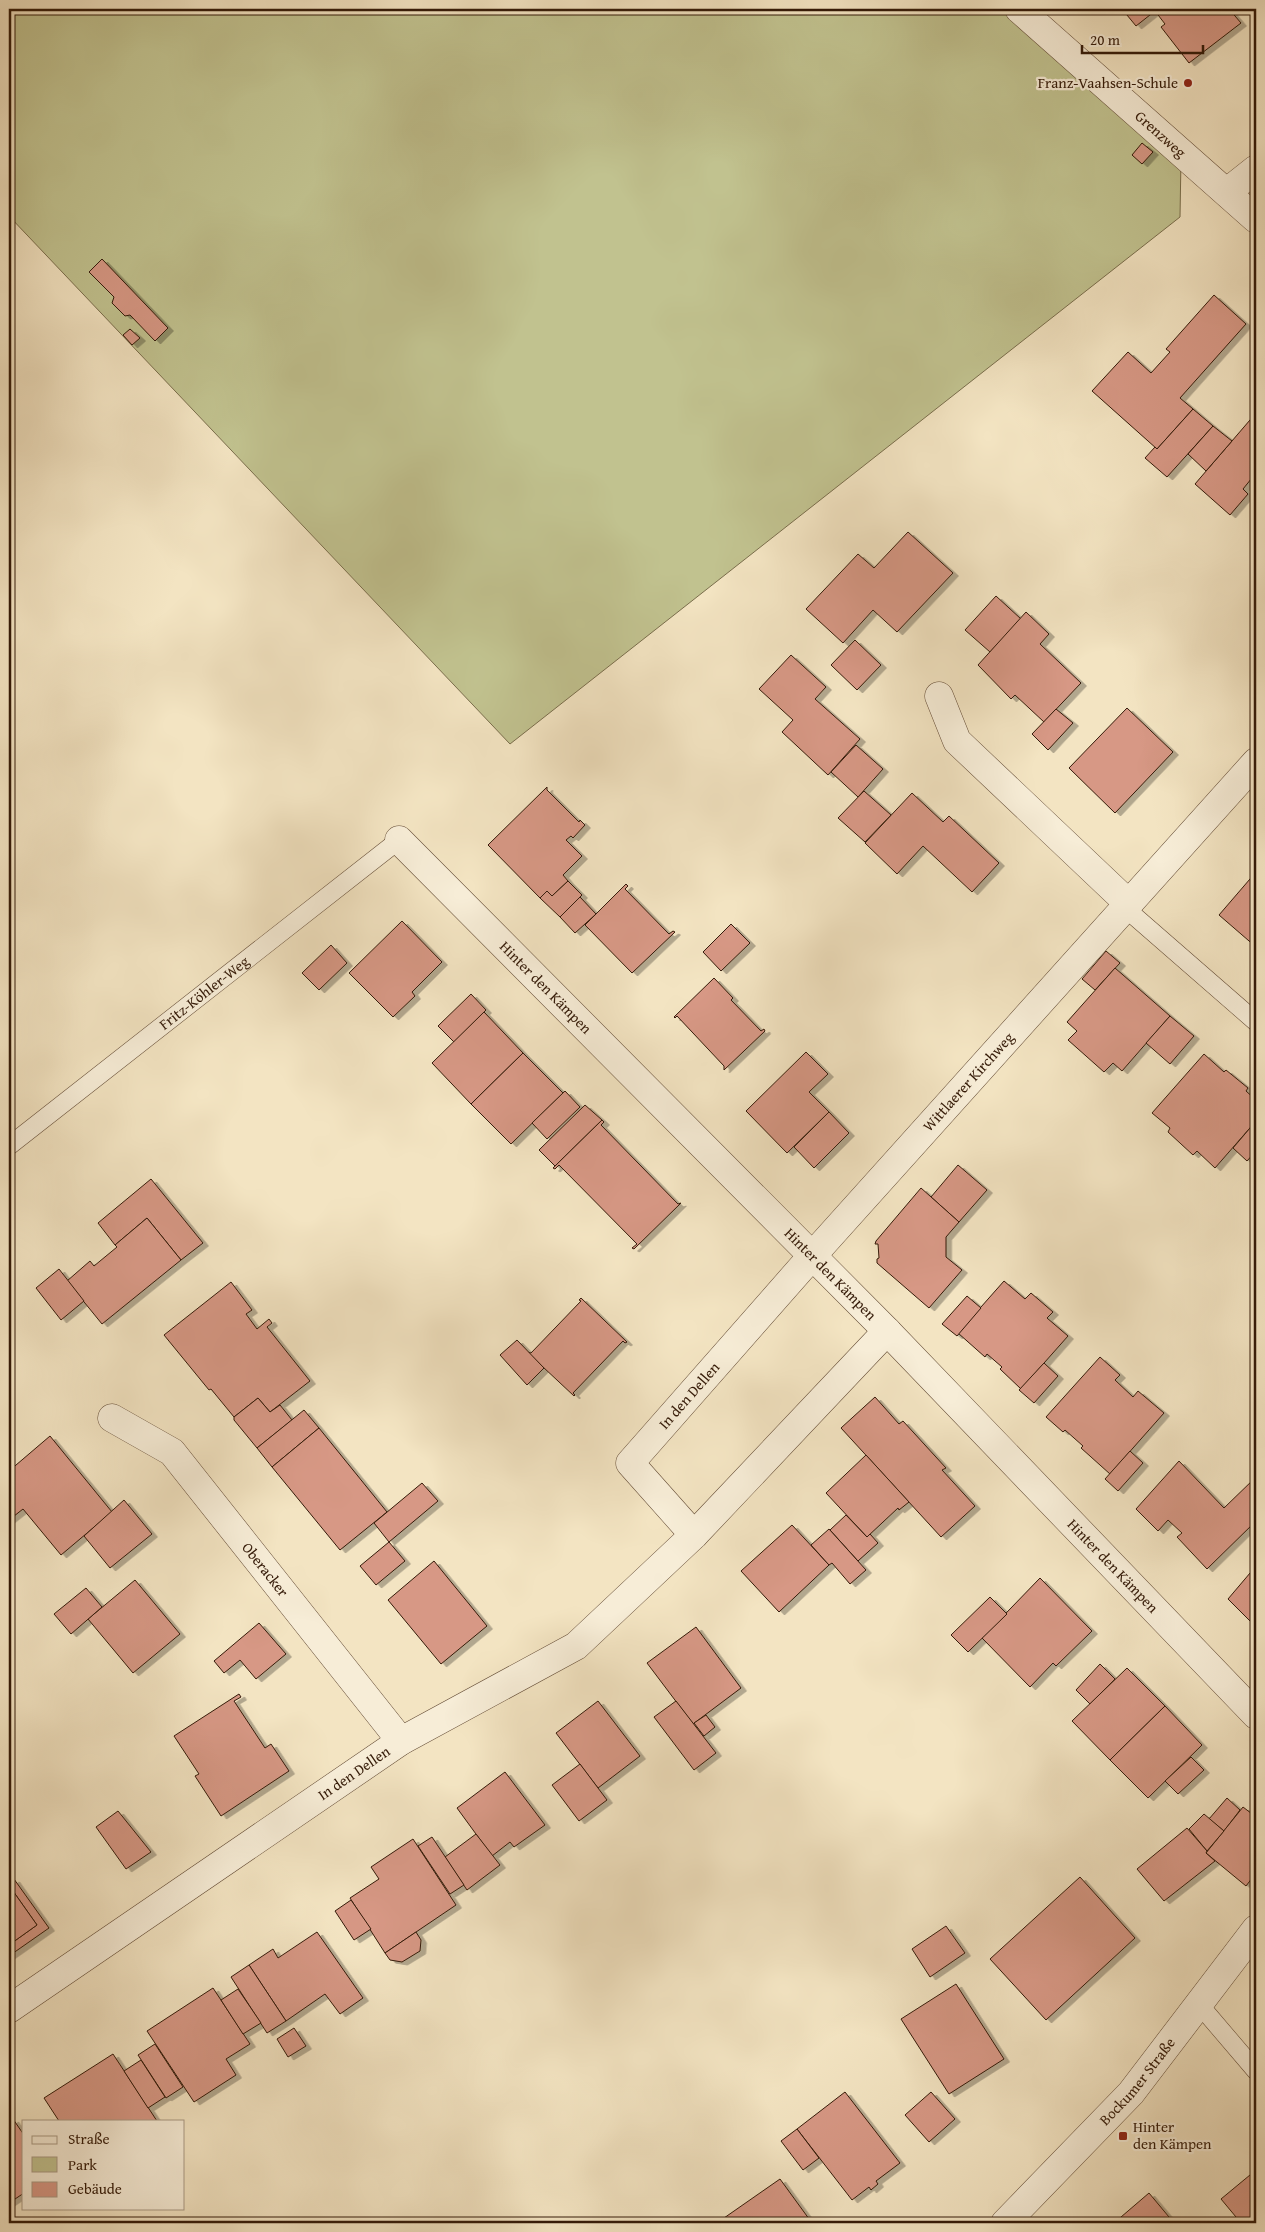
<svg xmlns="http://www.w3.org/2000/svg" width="1265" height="2232" font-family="'Gentium Book Plus',serif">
  <defs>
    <filter id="shadow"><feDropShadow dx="5.5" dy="3" stdDeviation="0" flood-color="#0004"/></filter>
  </defs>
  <rect width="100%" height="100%" fill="#f3e4c2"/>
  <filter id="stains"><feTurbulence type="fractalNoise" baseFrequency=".004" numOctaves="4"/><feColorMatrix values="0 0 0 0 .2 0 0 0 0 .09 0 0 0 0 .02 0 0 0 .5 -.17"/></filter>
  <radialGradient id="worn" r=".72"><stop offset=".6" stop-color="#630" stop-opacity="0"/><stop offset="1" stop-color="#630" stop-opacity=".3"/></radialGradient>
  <polygon fill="#c1c28f" stroke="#7a6e4c" points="9,9 1011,9 1181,158 1180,217 510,744 9,216"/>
  <g fill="#d79885" stroke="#341a08" filter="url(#shadow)">
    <polygon points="1122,9 1229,9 1241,23 1189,63 1161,27 1165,24 1155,11 1136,26"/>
    <polygon points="1142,143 1153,152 1142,164 1132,155"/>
    <polygon points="102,259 168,328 155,341 130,315 125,316 112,303 114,297 89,272"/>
    <polygon points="1214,295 1246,324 1180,398 1193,409 1157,449 1092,391 1128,352 1151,373 1170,352 1166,349"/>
    <polygon points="130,329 140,338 132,345 123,335"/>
    <polygon points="1193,409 1213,426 1167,477 1145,458 1155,447 1157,449"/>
    <polygon points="1256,413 1256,473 1243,489 1248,494 1230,515 1195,484"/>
    <polygon points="1213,426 1232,441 1206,471 1188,454"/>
    <polygon points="908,532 953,573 897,632 873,610 843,643 806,609 858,554 874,568"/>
    <polygon points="996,596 1021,619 990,652 965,630"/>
    <polygon points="1026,612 1049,634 1040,644 1081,683 1044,722 1015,695 1011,699 978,665"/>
    <polygon points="855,640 881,665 857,690 831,665"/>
    <polygon points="791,655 826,687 815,699 860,739 828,775 782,732 793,720 759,689"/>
    <polygon points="1127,708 1173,752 1115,813 1069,768"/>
    <polygon points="1056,709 1073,723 1048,750 1032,734"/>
    <polygon points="856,745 883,769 858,797 831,772"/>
    <polygon points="547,787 547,790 579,822 580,820 585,825 573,838 571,836 566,840 582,856 563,875 568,881 552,896 547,891 540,898 488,845"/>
    <polygon points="864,791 891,815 865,842 838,818"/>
    <polygon points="912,793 943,822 949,816 999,863 972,892 923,846 897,874 865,843"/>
    <polygon points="1256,872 1256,947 1219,915"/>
    <polygon points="568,881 582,895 560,917 540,898 547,891 552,896"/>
    <polygon points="626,884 628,886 625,889 669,934 673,931 675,932 632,973 585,925"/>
    <polygon points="580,897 596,914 575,933 560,917"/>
    <polygon points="402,921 442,962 412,992 415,996 393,1017 349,973"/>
    <polygon points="731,924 750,943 721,971 703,952"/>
    <polygon points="331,945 347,963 319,990 302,973"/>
    <polygon points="1106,951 1120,963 1095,990 1082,979"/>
    <polygon points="1115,968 1170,1016 1122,1071 1113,1063 1104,1072 1068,1040 1077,1031 1067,1022"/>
    <polygon points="714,978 733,998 731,1000 761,1031 764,1029 765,1031 724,1070 724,1066 677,1016 675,1018 674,1017"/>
    <polygon points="471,994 486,1010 454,1042 438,1026"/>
    <polygon points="484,1012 523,1053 471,1104 432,1063"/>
    <polygon points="1170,1016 1194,1036 1170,1064 1146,1043"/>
    <polygon points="806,1052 828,1074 809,1092 829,1112 787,1153 746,1111"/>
    <polygon points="523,1053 563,1093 511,1144 471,1104"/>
    <polygon points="1204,1054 1224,1072 1226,1070 1248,1088 1246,1091 1256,1100 1256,1121 1215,1168 1197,1151 1193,1155 1168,1132 1170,1128 1152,1113"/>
    <polygon points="565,1091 580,1107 547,1139 532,1123"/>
    <polygon points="585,1105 602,1120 555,1166 539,1150"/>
    <polygon points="829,1112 849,1133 814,1168 794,1147"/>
    <polygon points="602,1120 604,1122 601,1125 678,1204 681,1203 634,1249 632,1248 637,1244 559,1165 555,1169 553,1168"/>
    <polygon points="1256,1121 1256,1151 1247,1161 1233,1148"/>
    <polygon points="958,1165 987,1190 959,1222 931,1197"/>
    <polygon points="151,1179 203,1243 181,1260 147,1218 115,1245 98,1223"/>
    <polygon points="921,1188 959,1222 946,1237 946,1257 962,1270 929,1308 877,1263 877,1259 879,1258 878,1244 875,1244 876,1241"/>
    <polygon points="147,1218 181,1260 102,1324 67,1281 90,1261 94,1266 117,1247 115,1245"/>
    <polygon points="59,1269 84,1301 61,1320 36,1288"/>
    <polygon points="1004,1281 1025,1299 1031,1293 1053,1312 1047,1318 1068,1336 1021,1389 1000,1369 1002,1367 987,1354 985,1357 958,1333"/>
    <polygon points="231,1282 252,1310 246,1314 257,1329 269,1319 272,1323 267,1327 310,1381 270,1412 258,1398 234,1417 211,1389 209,1390 164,1335"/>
    <polygon points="967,1296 981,1308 957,1336 942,1324"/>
    <polygon points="581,1298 627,1342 625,1343 623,1341 573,1393 575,1395 574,1396 527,1352 531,1353 581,1301 579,1300"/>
    <polygon points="517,1340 544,1368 527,1385 500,1355"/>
    <polygon points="1100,1357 1120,1375 1115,1380 1133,1397 1138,1391 1164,1413 1110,1474 1081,1448 1083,1446 1065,1430 1063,1432 1046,1417"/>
    <polygon points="1044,1363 1058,1376 1034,1403 1019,1390"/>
    <polygon points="875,1397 899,1424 903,1421 946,1468 942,1470 975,1506 941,1537 841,1428"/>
    <polygon points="258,1398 270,1412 280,1405 292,1420 257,1448 234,1420 234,1417"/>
    <polygon points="304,1410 319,1428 272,1467 257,1448"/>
    <polygon points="319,1428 387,1512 340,1550 272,1467"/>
    <polygon points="50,1436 112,1512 61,1555 23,1509 9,1520 9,1471"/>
    <polygon points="1130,1451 1143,1463 1118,1491 1105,1479"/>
    <polygon points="866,1455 909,1502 899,1510 898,1508 867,1537 826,1493"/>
    <polygon points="1179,1461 1224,1508 1256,1477 1256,1521 1207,1569 1177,1537 1182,1533 1168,1520 1158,1531 1136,1509"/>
    <polygon points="422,1483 438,1501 389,1542 374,1523"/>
    <polygon points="124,1500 152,1534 110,1568 84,1536"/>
    <polygon points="846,1515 867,1537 870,1534 878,1543 858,1561 830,1530"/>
    <polygon points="792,1525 829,1565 779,1612 741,1571"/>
    <polygon points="829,1529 866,1570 850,1584 832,1563 829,1565 811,1545"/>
    <polygon points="389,1542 405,1561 376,1585 360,1566"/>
    <polygon points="434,1561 487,1626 441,1664 388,1600"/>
    <polygon points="1256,1566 1256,1627 1228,1599"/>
    <polygon points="1040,1578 1092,1631 1056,1666 1053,1663 1030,1687 982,1638"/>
    <polygon points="135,1580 180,1634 133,1673 88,1619"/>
    <polygon points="86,1588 102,1607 71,1634 54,1614"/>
    <polygon points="990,1597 1007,1614 968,1652 951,1635"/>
    <polygon points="259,1623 286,1654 256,1679 240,1660 224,1673 214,1661"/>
    <polygon points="696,1627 741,1688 693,1724 647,1663"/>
    <polygon points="1100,1664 1115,1679 1090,1704 1076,1690"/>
    <polygon points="1127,1668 1165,1706 1110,1760 1072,1721"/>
    <polygon points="239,1694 241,1697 234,1701 265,1748 271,1744 289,1771 221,1816 195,1776 199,1774 174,1736"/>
    <polygon points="598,1701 640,1756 598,1788 556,1733"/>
    <polygon points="676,1701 716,1753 694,1770 654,1717"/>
    <polygon points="1165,1706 1202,1745 1148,1798 1110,1760"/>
    <polygon points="706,1715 715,1727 704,1736 694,1723"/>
    <polygon points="1191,1757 1204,1770 1178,1794 1165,1781"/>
    <polygon points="580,1764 607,1800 579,1821 552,1785"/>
    <polygon points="505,1772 545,1825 514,1847 510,1842 492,1856 457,1808"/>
    <polygon points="1227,1798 1240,1810 1224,1831 1209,1819"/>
    <polygon points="1243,1807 1256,1817 1256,1873 1246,1886 1206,1853"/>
    <polygon points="118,1811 151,1852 126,1869 96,1827"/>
    <polygon points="1204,1814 1224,1831 1207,1851 1189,1829"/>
    <polygon points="1187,1828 1207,1851 1206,1853 1215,1861 1164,1901 1137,1869"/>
    <polygon points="476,1834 500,1865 467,1890 445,1857"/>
    <polygon points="432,1837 464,1885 450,1894 418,1846"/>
    <polygon points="413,1839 456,1905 385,1953 350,1898 379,1879 371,1867"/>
    <polygon points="1080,1877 1135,1938 1046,2020 990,1959"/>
    <polygon points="14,1879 49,1928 9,1956 9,1945 37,1925 13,1891 9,1894 9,1882"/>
    <polygon points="13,1891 37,1925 9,1945 9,1894"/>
    <polygon points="351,1900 371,1929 354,1940 335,1911"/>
    <polygon points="946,1926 965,1953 930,1977 912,1949"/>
    <polygon points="317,1932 363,1998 340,2014 325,1994 286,2021 249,1965 273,1949 278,1958"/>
    <polygon points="416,1932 421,1940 420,1951 402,1962 390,1960 385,1953"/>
    <polygon points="249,1965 286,2021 267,2033 231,1977"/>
    <polygon points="956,1984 1004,2059 949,2094 901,2019"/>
    <polygon points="213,1988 250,2044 226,2059 236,2075 194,2102 147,2031"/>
    <polygon points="238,1989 261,2023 243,2034 221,2000"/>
    <polygon points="294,2028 306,2046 288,2057 277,2039"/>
    <polygon points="155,2044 183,2087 166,2098 138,2055"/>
    <polygon points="113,2054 157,2121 59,2121 44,2098"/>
    <polygon points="141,2060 165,2097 148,2108 124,2071"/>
    <polygon points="845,2092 900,2163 876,2181 878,2184 871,2190 869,2187 852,2200 797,2129"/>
    <polygon points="931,2092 955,2119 929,2142 905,2115"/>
    <polygon points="13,2119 24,2135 24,2193 9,2203 9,2122"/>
    <polygon points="797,2129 819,2158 803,2170 781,2141"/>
    <polygon points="1256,2170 1256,2223 1241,2223 1221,2199"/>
    <polygon points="780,2179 812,2223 728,2223 724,2218"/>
    <polygon points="1149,2193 1174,2223 1114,2223"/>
  </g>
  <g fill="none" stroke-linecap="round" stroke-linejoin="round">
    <g stroke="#644c36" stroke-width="19">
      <g id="lane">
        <polyline points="1124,907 1256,1022"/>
        <path id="s1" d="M9,1146l390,-306"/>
        <polyline points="1198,2003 1256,2071"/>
      </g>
    </g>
    <g stroke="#644c36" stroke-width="29">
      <g id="street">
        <path id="s2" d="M1019,9l237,210"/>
        <polyline points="1227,192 1256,169"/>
        <polyline points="939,696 957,741 1128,903"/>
        <path id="s3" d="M399,840l488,491 369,384"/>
        <path id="s4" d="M112,1418l60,34 229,289"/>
        <path id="s5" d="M694,1535l-64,-72 182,-207 444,-494"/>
        <path id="s6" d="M9,2009l392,-268 175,-95 118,-111 193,-204"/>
        <path id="s7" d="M1005,2223l126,-130 125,-164"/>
      </g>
    </g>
    <use href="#lane" stroke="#f7edd7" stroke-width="18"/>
    <use href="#street" stroke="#f7edd7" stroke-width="28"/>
  </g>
  <g fill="#8f2418" stroke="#f7edd7" stroke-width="2">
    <circle cx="1188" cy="83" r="5"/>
    <rect x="1118" y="2131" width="10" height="10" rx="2.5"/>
  </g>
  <g text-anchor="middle" stroke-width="4.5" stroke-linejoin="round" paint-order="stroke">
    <g font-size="15" fill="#341a08" stroke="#f7edd7" text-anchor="end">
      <text x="1178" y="88">Franz-Vaahsen-Schule</text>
      <text x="1133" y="2132" text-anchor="start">Hinter<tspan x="1133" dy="17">den Kämpen</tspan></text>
    </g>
    <g font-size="15" fill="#341a08" stroke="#f7edd7">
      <text dy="5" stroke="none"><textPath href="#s2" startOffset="189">Grenzweg</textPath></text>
      <text dy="5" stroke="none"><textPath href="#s3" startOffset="208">Hinter den Kämpen</textPath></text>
      <text dy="5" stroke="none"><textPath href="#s1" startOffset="248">Fritz-Köhler-Weg</textPath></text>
      <text dy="5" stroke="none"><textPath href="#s5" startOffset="606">Wittlaerer Kirchweg</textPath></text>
      <text dy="5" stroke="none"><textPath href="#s3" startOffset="612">Hinter den Kämpen</textPath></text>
      <text dy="5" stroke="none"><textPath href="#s5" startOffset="186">In den Dellen</textPath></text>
      <text dy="5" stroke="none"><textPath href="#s3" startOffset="1018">Hinter den Kämpen</textPath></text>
      <text dy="5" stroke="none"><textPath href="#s4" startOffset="219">Oberacker</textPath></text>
      <text dy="5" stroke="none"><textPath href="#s6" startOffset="418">In den Dellen</textPath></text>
      <text dy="5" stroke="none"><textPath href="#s7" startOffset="194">Bockumer Straße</textPath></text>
    </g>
  </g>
  <rect width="1265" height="2232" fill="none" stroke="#f3e4c2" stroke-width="30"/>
  <rect x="10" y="10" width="1245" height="2212" fill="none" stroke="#341a08" stroke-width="2.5"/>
  <rect x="15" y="15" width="1235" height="2202" fill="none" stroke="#341a08"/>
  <rect x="22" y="2120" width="162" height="90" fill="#f7edd7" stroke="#a99984"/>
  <rect x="32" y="2136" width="25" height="8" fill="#f7edd7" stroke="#a99984"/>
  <text x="68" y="2144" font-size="15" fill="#341a08">Straße</text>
  <rect x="32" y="2157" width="25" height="15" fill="#c1c28f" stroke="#a99984"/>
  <text x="68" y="2170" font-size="15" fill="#341a08">Park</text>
  <rect x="32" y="2182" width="25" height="15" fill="#d79885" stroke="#a99984"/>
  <text x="68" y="2194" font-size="15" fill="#341a08">Gebäude</text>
  <path d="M1082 45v8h121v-8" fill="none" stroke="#341a08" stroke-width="2.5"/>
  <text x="1090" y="45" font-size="15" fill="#341a08" stroke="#f7edd7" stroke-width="4" paint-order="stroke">20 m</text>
  <rect width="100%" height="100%" filter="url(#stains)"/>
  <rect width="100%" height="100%" fill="url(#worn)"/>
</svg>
